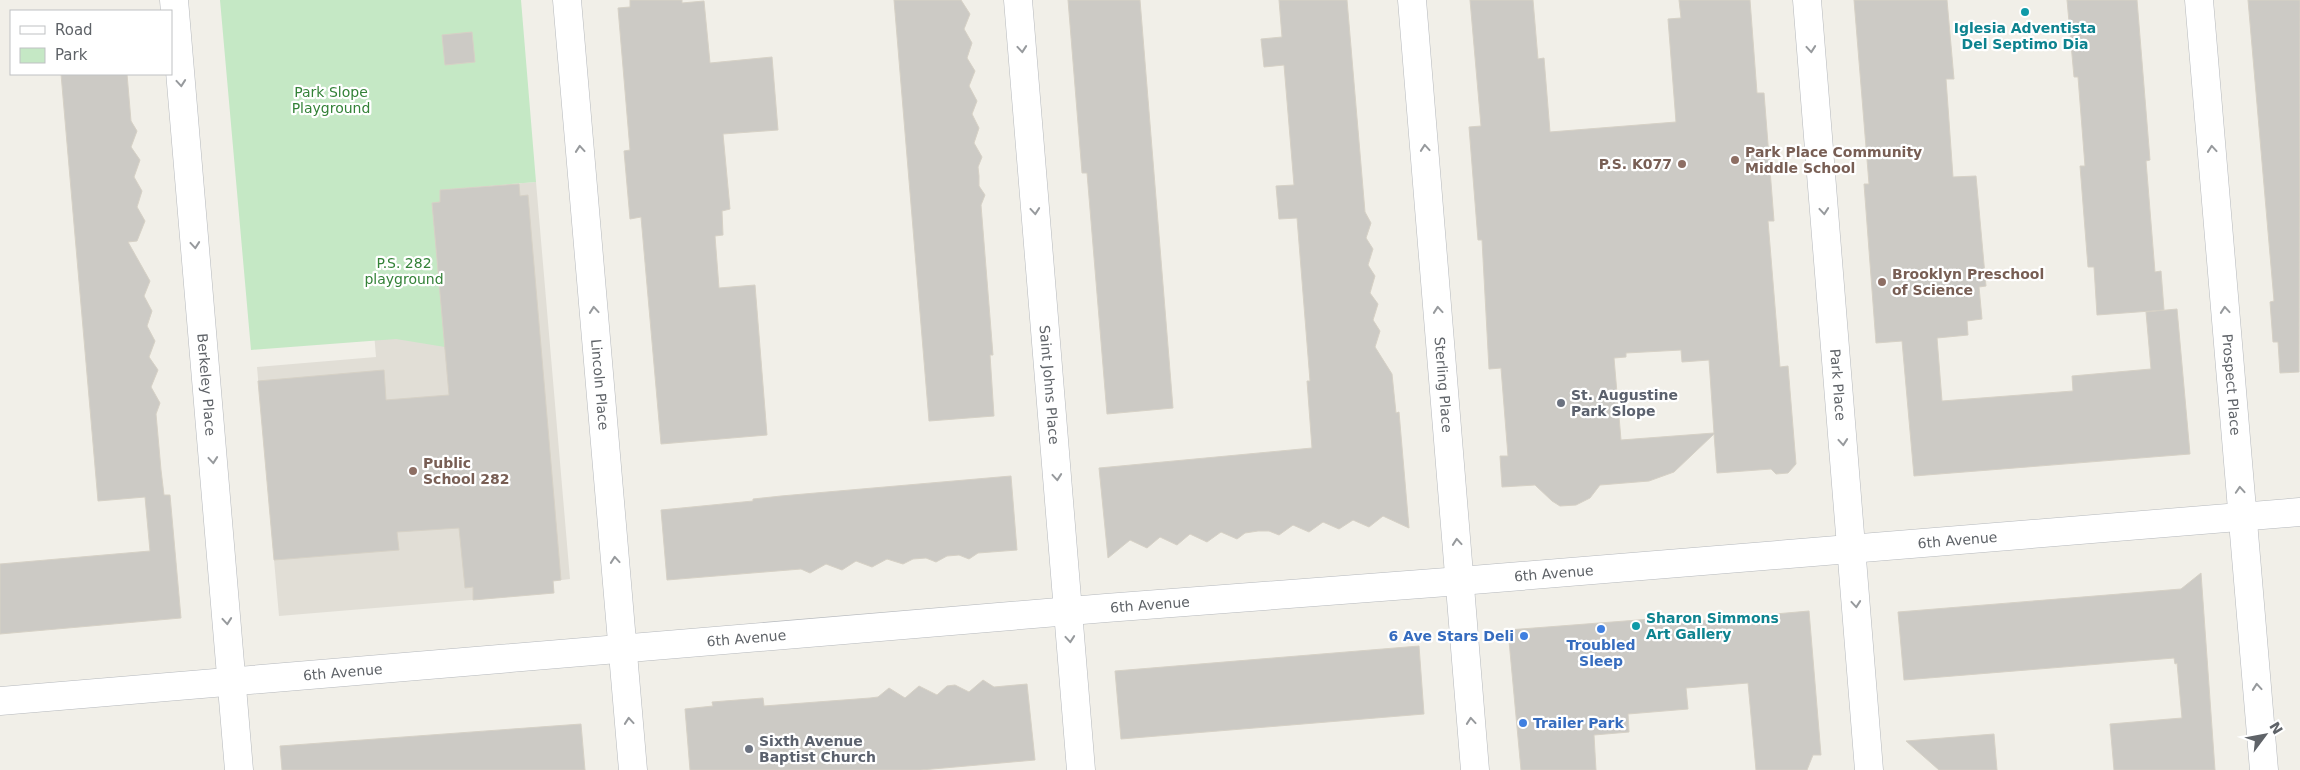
<svg xmlns="http://www.w3.org/2000/svg" width="2300" height="770" font-family="'DejaVu Sans',sans-serif">
  <rect width="100%" height="100%" fill="#f1efe8"/>
  <polygon fill="#e1ded6" points="536,182 570,579 553,581 554,593 279,616 257,367 376,357 363,196"/>
  <polygon fill="#c5e8c5" points="220,0 521,0 536,182 440,190 440,202 432,203 445,347 396,339 251,350"/>
  <g fill="#cccac5" stroke="#d6d1c6" fill-rule="evenodd">
    <polygon points="630,0 682,0 682,3 704,1 710,63 772,57 778,130 723,134 730,209 722,211 723,235 715,236 719,288 755,285 767,435 661,444 641,217 630,219 624,151 630,150 618,8 630,7"/>
    <polygon points="894,0 961,0 970,14 964,29 972,43 967,58 975,71 969,86 977,101 972,114 979,128 974,143 982,157 978,167 979,176 979,186 985,195 981,205 993,355 990,355 994,416 929,421"/>
    <polygon points="1068,0 1140,0 1173,408 1107,414 1087,173 1082,173"/>
    <polygon points="1279,0 1347,0 1365,212 1371,223 1366,238 1373,249 1368,265 1375,276 1370,293 1378,304 1373,320 1380,331 1375,347 1392,374 1396,413 1399,412 1409,528 1383,516 1369,527 1353,520 1339,529 1323,522 1309,532 1293,525 1279,535 1269,531 1258,531 1245,533 1237,539 1221,532 1207,542 1190,534 1177,545 1160,537 1147,548 1130,540 1108,558 1099,468 1312,448 1307,381 1310,381 1297,218 1279,219 1276,186 1294,185 1284,65 1264,67 1261,39 1282,37"/>
    <path d="M1470,0h63l5,59 6,-1 6,74 126,-10 -8,-103 13,-1 -2,-18h71l7,93h7l10,128h-6l12,146 8,-1 8,98 -8,9 -12,1 -5,-5 -54,4 -3,-39 -40,38 -25,9 -49,4 -10,13 -14,7 -16,1 -8,-5 -17,-16 -33,2 -2,-31h8l-7,-88 -12,1 -7,-129h-4l-9,-113 12,-1zM1681,350l1,12 27,-2 5,73 -93,7 -7,-82 12,-1v-4z"/>
    <polygon points="1854,0 1947,0 1954,79 1946,79 1953,177 1976,176 1986,286 1979,287 1982,319 1967,321 1968,335 1937,338 1942,401 2073,391 2072,376 2151,369 2146,312 2177,309 2190,454 1914,476 1902,341 1876,343 1864,184 1869,184"/>
    <polygon points="2067,0 2137,0 2150,160 2146,161 2155,272 2161,271 2164,310 2097,315 2094,267 2088,267 2080,166 2085,166 2078,77 2074,77"/>
    <polygon points="2248,0 2300,0 2299,372 2280,373 2278,342 2273,342 2270,302 2274,301"/>
    <polygon points="472,32 475,62 445,65 442,35"/>
    <polygon points="61,74 127,74 131,121 137,131 131,147 140,160 134,177 142,191 137,207 145,221 137,241 128,242 150,281 144,296 152,311 147,326 155,341 149,357 158,370 151,387 160,403 156,414 161,470 164,495 170,495 181,618 0,634 0,564 150,551 145,497 98,501"/>
    <polygon points="519,184 520,196 528,195 561,580 553,581 554,593 473,600 473,587 465,588 459,528 397,532 399,550 274,560 258,381 384,370 386,400 449,395 432,203 440,202 440,190"/>
    <polygon points="1011,476 1017,550 978,553 969,559 959,555 947,556 936,562 926,558 913,559 903,564 887,559 872,567 856,561 842,570 826,564 810,573 801,569 667,580 661,510 753,501 753,499 781,496"/>
    <polygon points="2201,573 2215,770 2114,770 2110,724 2182,718 2177,663 2175,664 2174,658 1904,680 1898,612 2181,589"/>
    <polygon points="1809,611 1821,755 1813,755 1807,770 1756,770 1748,683 1686,688 1688,709 1628,714 1629,732 1594,735 1596,770 1521,770 1508,630 1651,619 1651,625"/>
    <polygon points="1419,646 1424,714 1121,739 1115,671"/>
    <polygon points="983,680 994,687 1027,684 1035,760 921,770 690,770 685,709 713,706 712,702 763,698 764,706 870,698 878,697 889,688 905,698 919,686 937,695 947,686 955,685 969,692"/>
    <polygon points="581,724 585,770 282,770 280,746"/>
    <polygon points="1994,734 1997,770 1939,770 1906,741"/>
  </g>
  <g fill="none" stroke-linecap="round" stroke-linejoin="round">
    <g stroke="#b5b8bc" stroke-width="29">
      <g id="minor">
        <path id="s1" d="M174,0l65,770"/>
        <path id="s2" d="M567,0l66,770"/>
        <path id="s3" d="M1018,0l63,770"/>
        <path id="s4" d="M1412,0l63,770"/>
        <path id="s5" d="M1807,0l62,770"/>
        <path id="s6" d="M2199,0l65,770"/>
      </g>
    </g>
    <g stroke="#b5b8bc" stroke-width="29">
      <g id="tertiary">
        <path id="s7" d="M0,701l1106,-93 354,-27 840,-69"/>
      </g>
    </g>
    <use href="#minor" stroke="#fff" stroke-width="28"/>
    <use href="#tertiary" stroke="#fff" stroke-width="28"/>
  </g>
  <defs><path id="oneway-chevron" d="M-2-3.5L2.5 0L-2 3.5" fill="none" stroke-width="1.6" stroke-linecap="round" stroke-linejoin="round" transform="scale(1.25)"/></defs>
  <g stroke="#979a9d">
    <use href="#oneway-chevron" transform="translate(1022 49) rotate(85)"/>
    <use href="#oneway-chevron" transform="translate(1811 49) rotate(85)"/>
    <use href="#oneway-chevron" transform="translate(181 83) rotate(85)"/>
    <use href="#oneway-chevron" transform="translate(1425 148) rotate(-95)"/>
    <use href="#oneway-chevron" transform="translate(580 149) rotate(-95)"/>
    <use href="#oneway-chevron" transform="translate(2212 149) rotate(-95)"/>
    <use href="#oneway-chevron" transform="translate(1035 211) rotate(85)"/>
    <use href="#oneway-chevron" transform="translate(1824 211) rotate(85)"/>
    <use href="#oneway-chevron" transform="translate(195 245) rotate(85)"/>
    <use href="#oneway-chevron" transform="translate(594 310) rotate(-95)"/>
    <use href="#oneway-chevron" transform="translate(1438 310) rotate(-95)"/>
    <use href="#oneway-chevron" transform="translate(2225 310) rotate(-95)"/>
    <use href="#oneway-chevron" transform="translate(1843 442) rotate(85)"/>
    <use href="#oneway-chevron" transform="translate(213 460) rotate(85)"/>
    <use href="#oneway-chevron" transform="translate(1057 477) rotate(85)"/>
    <use href="#oneway-chevron" transform="translate(2240 490) rotate(-94)"/>
    <use href="#oneway-chevron" transform="translate(1457 542) rotate(-95)"/>
    <use href="#oneway-chevron" transform="translate(615 560) rotate(-95)"/>
    <use href="#oneway-chevron" transform="translate(1856 604) rotate(85)"/>
    <use href="#oneway-chevron" transform="translate(227 621) rotate(85)"/>
    <use href="#oneway-chevron" transform="translate(1070 639) rotate(85)"/>
    <use href="#oneway-chevron" transform="translate(2257 687) rotate(-95)"/>
    <use href="#oneway-chevron" transform="translate(629 721) rotate(-95)"/>
    <use href="#oneway-chevron" transform="translate(1471 721) rotate(-95)"/>
  </g>
  <g fill="#0f9aa8" stroke="#fff" stroke-width="2">
    <circle cx="2025" cy="12" r="5"/>
    <circle cx="1636" cy="626" r="5"/>
  </g>
  <g fill="#8d6e63" stroke="#fff" stroke-width="2">
    <circle cx="1735" cy="160" r="5"/>
    <circle cx="1682" cy="164" r="5"/>
    <circle cx="1882" cy="282" r="5"/>
    <circle cx="413" cy="471" r="5"/>
  </g>
  <g fill="#6b7280" stroke="#fff" stroke-width="2">
    <circle cx="1561" cy="403" r="5"/>
    <circle cx="749" cy="749" r="5"/>
  </g>
  <g fill="#3f7fe0" stroke="#fff" stroke-width="2">
    <circle cx="1601" cy="629" r="5"/>
    <circle cx="1524" cy="636" r="5"/>
    <circle cx="1523" cy="723" r="5"/>
  </g>
  <g text-anchor="middle" stroke-width="4.5" stroke-linejoin="round" paint-order="stroke">
    <g font-size="14" font-weight="bold" fill="#0d838f" stroke="#fff">
      <text x="2025" y="33">Iglesia Adventista<tspan x="2025" dy="16">Del Septimo Dia</tspan></text>
      <text x="1646" y="623" text-anchor="start">Sharon Simmons<tspan x="1646" dy="16">Art Gallery</tspan></text>
    </g>
    <g font-size="14" fill="#348238" stroke="#fff">
      <text x="331" y="97">Park Slope<tspan x="331" dy="16">Playground</tspan></text>
      <text x="404" y="268">P.S. 282<tspan x="404" dy="16">playground</tspan></text>
    </g>
    <g font-size="14" font-weight="bold" fill="#785e54" stroke="#fff" text-anchor="start">
      <text x="1745" y="157">Park Place Community<tspan x="1745" dy="16">Middle School</tspan></text>
      <text x="1672" y="169" text-anchor="end">P.S. K077</text>
      <text x="1892" y="279">Brooklyn Preschool<tspan x="1892" dy="16">of Science</tspan></text>
      <text x="423" y="468">Public<tspan x="423" dy="16">School 282</tspan></text>
    </g>
    <g font-size="14" fill="#5f6368" stroke="#fff">
      <text dy="5" stroke="none"><textPath href="#s1" startOffset="386">Berkeley Place</textPath></text>
      <text dy="5" stroke="none"><textPath href="#s2" startOffset="386">Lincoln Place</textPath></text>
      <text dy="5" stroke="none"><textPath href="#s3" startOffset="386">Saint Johns Place</textPath></text>
      <text dy="5" stroke="none"><textPath href="#s4" startOffset="386">Sterling Place</textPath></text>
      <text dy="5" stroke="none"><textPath href="#s5" startOffset="386">Park Place</textPath></text>
      <text dy="5" stroke="none"><textPath href="#s6" startOffset="386">Prospect Place</textPath></text>
      <text dy="5" stroke="none"><textPath href="#s7" startOffset="1964">6th Avenue</textPath></text>
      <text dy="5" stroke="none"><textPath href="#s7" startOffset="1559">6th Avenue</textPath></text>
      <text dy="5" stroke="none"><textPath href="#s7" startOffset="1154">6th Avenue</textPath></text>
      <text dy="5" stroke="none"><textPath href="#s7" startOffset="749">6th Avenue</textPath></text>
      <text dy="5" stroke="none"><textPath href="#s7" startOffset="344">6th Avenue</textPath></text>
    </g>
    <g font-size="14" font-weight="bold" fill="#5b616d" stroke="#fff" text-anchor="start">
      <text x="1571" y="400">St. Augustine<tspan x="1571" dy="16">Park Slope</tspan></text>
      <text x="759" y="746">Sixth Avenue<tspan x="759" dy="16">Baptist Church</tspan></text>
    </g>
    <g font-size="14" font-weight="bold" fill="#366cbe" stroke="#fff" text-anchor="end">
      <text x="1514" y="641">6 Ave Stars Deli</text>
      <text x="1601" y="650" text-anchor="middle">Troubled<tspan x="1601" dy="16">Sleep</tspan></text>
      <text x="1533" y="728" text-anchor="start">Trailer Park</text>
    </g>
  </g>
  <rect x="10" y="10" width="162" height="65" fill="#ffffff" stroke="#bfc1c3"/>
  <rect x="20" y="26" width="25" height="8" fill="#ffffff" stroke="#bfc1c3"/>
  <text x="55" y="35" font-size="15" fill="#5f6368">Road</text>
  <rect x="20" y="48" width="25" height="15" fill="#c5e8c5" stroke="#bfc1c3"/>
  <text x="55" y="60" font-size="15" fill="#5f6368">Park</text>
  <g transform="translate(2265 735) rotate(58)" stroke="#ffffff" stroke-width="4" paint-order="stroke">
  <path d="M0-4L9 19L0 12L-9 19Z" fill="#5f6368"/>
  <text y="-8" font-size="14" font-weight="bold" text-anchor="middle" fill="#5f6368">N</text>
  </g>
</svg>
